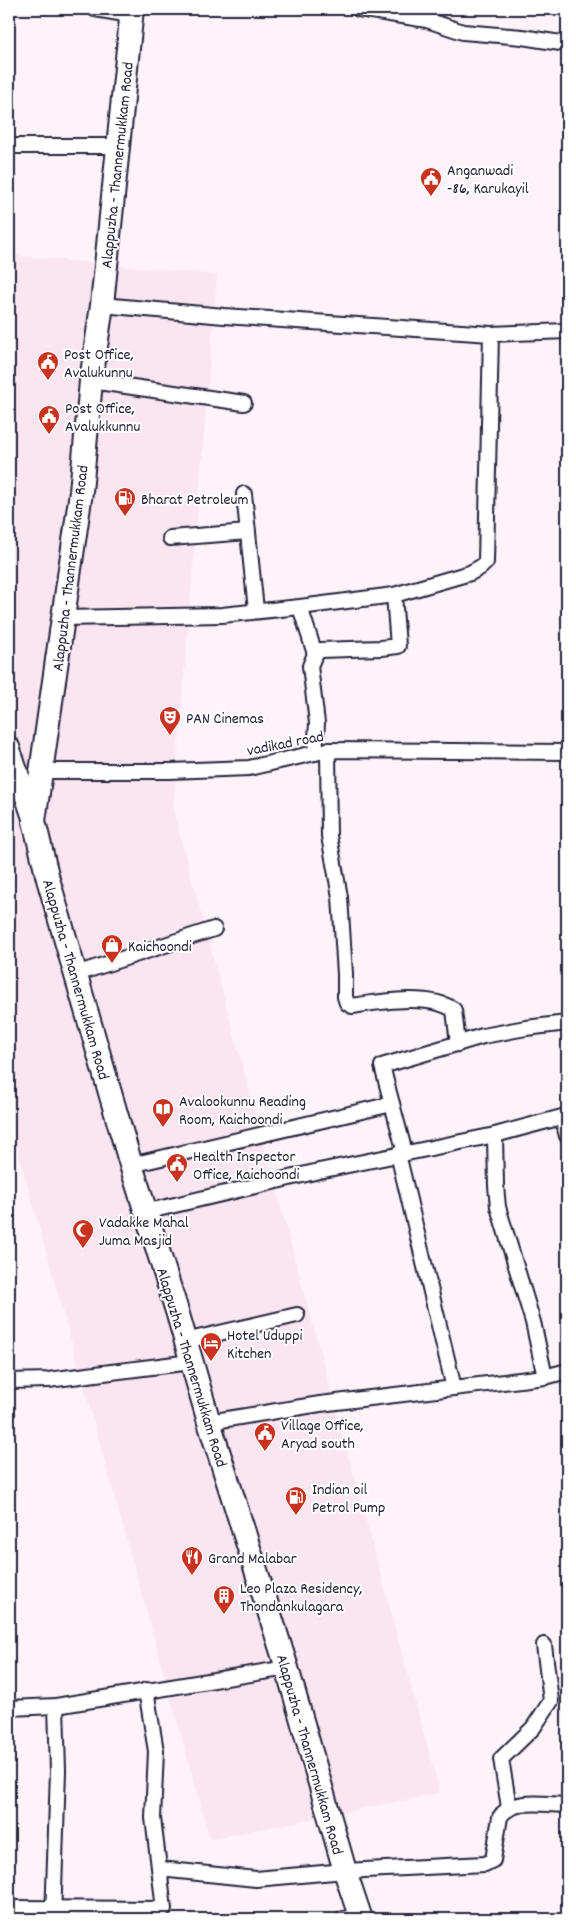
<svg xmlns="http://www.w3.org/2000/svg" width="576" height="1928" font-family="Dekko,sans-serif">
  <rect width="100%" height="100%" fill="#fdf3f9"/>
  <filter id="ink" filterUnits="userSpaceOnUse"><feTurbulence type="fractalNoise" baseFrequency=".02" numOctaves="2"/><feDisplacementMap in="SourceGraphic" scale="10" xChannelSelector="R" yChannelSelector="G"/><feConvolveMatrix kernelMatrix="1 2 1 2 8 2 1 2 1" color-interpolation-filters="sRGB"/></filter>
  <g filter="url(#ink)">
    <polygon fill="#fbe5f1" points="9,255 217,275 173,810 440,1793 210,1839 9,1118"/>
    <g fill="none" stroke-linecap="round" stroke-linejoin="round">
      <g stroke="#22223b" stroke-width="18">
        <g id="minor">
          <polyline points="95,9 131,15"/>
          <polyline points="359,9 427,20 463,32 522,37 567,44"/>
          <polyline points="9,146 118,146"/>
          <polyline points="102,305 224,316 491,334 567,331"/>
          <polyline points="91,381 244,403"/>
          <polyline points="244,494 256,610"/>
          <polyline points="170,538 248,532"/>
          <polyline points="300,607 315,654"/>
          <polyline points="63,618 222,615 300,607 394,595 470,573 481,567 486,562 491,334"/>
          <path d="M328,750l1,86 11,61 5,77v23l2,6 5,3c27,-4 78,-13 102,4l4,34"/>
          <polyline points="315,753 317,723 310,666 315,654 320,650 381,648 398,646 394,595"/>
          <polyline points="40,771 169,771 249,768 328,750 567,752"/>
          <polyline points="76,974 214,929"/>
          <polyline points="495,1135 496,1186 498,1207 533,1322 545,1377"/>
          <polyline points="405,1153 382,1066 483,1036 526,1028 567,1023"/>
          <polyline points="398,1154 454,1388"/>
          <polyline points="131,1165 392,1104"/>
          <polyline points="145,1212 319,1171 495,1135 562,1117 567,1136"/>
          <polyline points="185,1341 297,1315"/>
          <polyline points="9,1381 48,1380 191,1362"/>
          <polyline points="209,1422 320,1404 545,1377 567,1371"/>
          <polyline points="9,1708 56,1706 287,1668"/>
          <polyline points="509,1807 501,1759 533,1728 551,1701 544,1645"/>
          <path d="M160,1869l96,10 89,-8 140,-7 8,-4 7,-43c13,-20 47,-12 67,-12"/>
          <polyline points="9,1908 164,1909 153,1818 156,1751 146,1690"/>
          <polyline points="53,1919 58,1771 56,1706"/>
          <polyline points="343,1919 360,1916"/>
        </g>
      </g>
      <g stroke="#22223b" stroke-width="24">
        <polyline id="secondary" points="9,747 34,821"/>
      </g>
      <g stroke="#22223b" stroke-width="26">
        <polyline id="primary" points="132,9 102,305 91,381 81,492 34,821 48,879 131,1165 177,1311 209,1422 287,1668 345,1871 361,1919"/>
      </g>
      <use href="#minor" stroke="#fff" stroke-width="14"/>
      <use href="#secondary" stroke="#fff" stroke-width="20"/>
      <use href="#primary" stroke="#fff" stroke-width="22"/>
    </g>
  </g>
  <defs>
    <g id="civic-pin" transform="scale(1.125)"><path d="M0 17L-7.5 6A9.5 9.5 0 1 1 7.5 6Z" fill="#c8321e" stroke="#fff"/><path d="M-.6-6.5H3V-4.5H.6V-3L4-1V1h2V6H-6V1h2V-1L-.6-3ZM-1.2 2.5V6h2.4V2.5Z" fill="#fff"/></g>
    <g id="fuel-pin" transform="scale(1.125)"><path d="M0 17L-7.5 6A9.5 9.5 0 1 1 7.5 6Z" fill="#c8321e" stroke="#fff"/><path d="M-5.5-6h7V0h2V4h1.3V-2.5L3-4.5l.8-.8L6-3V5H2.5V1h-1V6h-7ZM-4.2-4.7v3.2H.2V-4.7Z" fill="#fff"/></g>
    <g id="theatre-pin" transform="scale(1.125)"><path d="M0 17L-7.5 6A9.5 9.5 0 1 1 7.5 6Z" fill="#c8321e" stroke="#fff"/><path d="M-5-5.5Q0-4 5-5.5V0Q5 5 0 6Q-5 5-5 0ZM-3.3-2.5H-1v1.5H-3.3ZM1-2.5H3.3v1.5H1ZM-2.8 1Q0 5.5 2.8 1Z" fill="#fff"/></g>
    <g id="shop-pin" transform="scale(1.125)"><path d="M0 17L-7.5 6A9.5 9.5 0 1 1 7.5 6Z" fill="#c8321e" stroke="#fff"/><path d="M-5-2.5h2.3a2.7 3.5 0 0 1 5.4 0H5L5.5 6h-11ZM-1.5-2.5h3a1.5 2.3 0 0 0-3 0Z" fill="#fff"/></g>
    <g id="library-pin" transform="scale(1.125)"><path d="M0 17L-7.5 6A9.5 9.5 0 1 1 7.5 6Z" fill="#c8321e" stroke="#fff"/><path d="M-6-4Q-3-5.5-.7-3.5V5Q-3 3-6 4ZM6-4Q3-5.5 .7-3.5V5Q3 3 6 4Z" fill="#fff"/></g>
    <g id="mosque-pin" transform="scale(1.125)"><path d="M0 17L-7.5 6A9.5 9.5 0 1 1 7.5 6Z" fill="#c8321e" stroke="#fff"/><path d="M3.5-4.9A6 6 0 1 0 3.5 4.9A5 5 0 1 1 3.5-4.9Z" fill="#fff"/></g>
    <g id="hotel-pin" transform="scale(1.125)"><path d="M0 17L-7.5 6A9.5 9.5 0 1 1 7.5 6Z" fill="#c8321e" stroke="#fff"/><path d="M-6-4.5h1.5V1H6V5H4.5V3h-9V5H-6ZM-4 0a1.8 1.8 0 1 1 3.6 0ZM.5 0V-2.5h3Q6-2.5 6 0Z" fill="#fff"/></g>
    <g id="restaurant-pin" transform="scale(1.125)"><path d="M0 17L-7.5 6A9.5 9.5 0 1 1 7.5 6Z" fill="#c8321e" stroke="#fff"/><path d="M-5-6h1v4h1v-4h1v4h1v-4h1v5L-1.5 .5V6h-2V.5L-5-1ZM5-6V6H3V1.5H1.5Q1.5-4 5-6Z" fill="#fff"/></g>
    <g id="building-pin" transform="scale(1.125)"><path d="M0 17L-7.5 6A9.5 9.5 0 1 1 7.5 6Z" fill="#c8321e" stroke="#fff"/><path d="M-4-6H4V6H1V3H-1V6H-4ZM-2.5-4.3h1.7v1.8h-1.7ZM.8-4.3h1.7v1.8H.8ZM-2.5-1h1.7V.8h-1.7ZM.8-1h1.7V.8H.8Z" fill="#fff"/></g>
  </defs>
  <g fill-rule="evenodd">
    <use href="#civic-pin" x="431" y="178"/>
    <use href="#civic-pin" x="48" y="362"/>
    <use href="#civic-pin" x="49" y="416"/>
    <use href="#fuel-pin" x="125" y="498"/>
    <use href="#theatre-pin" x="170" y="717"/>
    <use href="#shop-pin" x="112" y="945"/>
    <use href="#library-pin" x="163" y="1109"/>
    <use href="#civic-pin" x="177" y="1164"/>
    <use href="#mosque-pin" x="83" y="1230"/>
    <use href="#hotel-pin" x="211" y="1343"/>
    <use href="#civic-pin" x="265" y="1433"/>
    <use href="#fuel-pin" x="296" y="1497"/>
    <use href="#restaurant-pin" x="192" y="1557"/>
    <use href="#building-pin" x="224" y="1596"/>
  </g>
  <g text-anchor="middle" stroke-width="4" stroke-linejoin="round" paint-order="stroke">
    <g font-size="16" fill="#22223b" stroke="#fff">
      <text transform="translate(116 165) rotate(-84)" y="6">Alappuzha - Thannermukkam Road</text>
      <text transform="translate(69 568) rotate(-83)" y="6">Alappuzha - Thannermukkam Road</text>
      <text transform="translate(285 742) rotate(-11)" y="6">vadikad road</text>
      <text transform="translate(77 979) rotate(74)" y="6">Alappuzha - Thannermukkam Road</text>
      <text transform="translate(193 1367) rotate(73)" y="6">Alappuzha - Thannermukkam Road</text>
      <text transform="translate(311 1754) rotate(74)" y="6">Alappuzha - Thannermukkam Road</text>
    </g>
    <g font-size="16" fill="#22223b" stroke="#fff" text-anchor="start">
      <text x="447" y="175">Anganwadi<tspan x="447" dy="18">-86, Karukayil</tspan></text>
      <text x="64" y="359">Post Office,<tspan x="64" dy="18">Avalukunnu</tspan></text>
      <text x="65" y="413">Post Office,<tspan x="65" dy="18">Avalukkunnu</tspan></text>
      <text x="141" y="504">Bharat Petroleum</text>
      <text x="186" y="723">PAN Cinemas</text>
      <text x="128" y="951">Kaichoondi</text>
      <text x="179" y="1106">Avalookunnu Reading<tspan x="179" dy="18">Room, Kaichoondi</tspan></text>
      <text x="193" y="1161">Health Inspector<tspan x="193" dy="18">Office, Kaichoondi</tspan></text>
      <text x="99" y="1227">Vadakke Mahal<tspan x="99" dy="18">Juma Masjid</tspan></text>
      <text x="227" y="1340">Hotel Uduppi<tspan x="227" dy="18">Kitchen</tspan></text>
      <text x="281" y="1430">Village Office,<tspan x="281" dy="18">Aryad south</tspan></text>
      <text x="312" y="1494">Indian oil<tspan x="312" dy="18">Petrol Pump</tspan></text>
      <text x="208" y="1563">Grand Malabar</text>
      <text x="240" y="1593">Leo Plaza Residency,<tspan x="240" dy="18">Thondankulagara</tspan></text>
    </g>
  </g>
  <rect width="576" height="1928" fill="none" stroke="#fff" stroke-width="30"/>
  <rect x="15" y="15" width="546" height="1898" fill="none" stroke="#22223b" stroke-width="2" filter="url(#ink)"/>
</svg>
